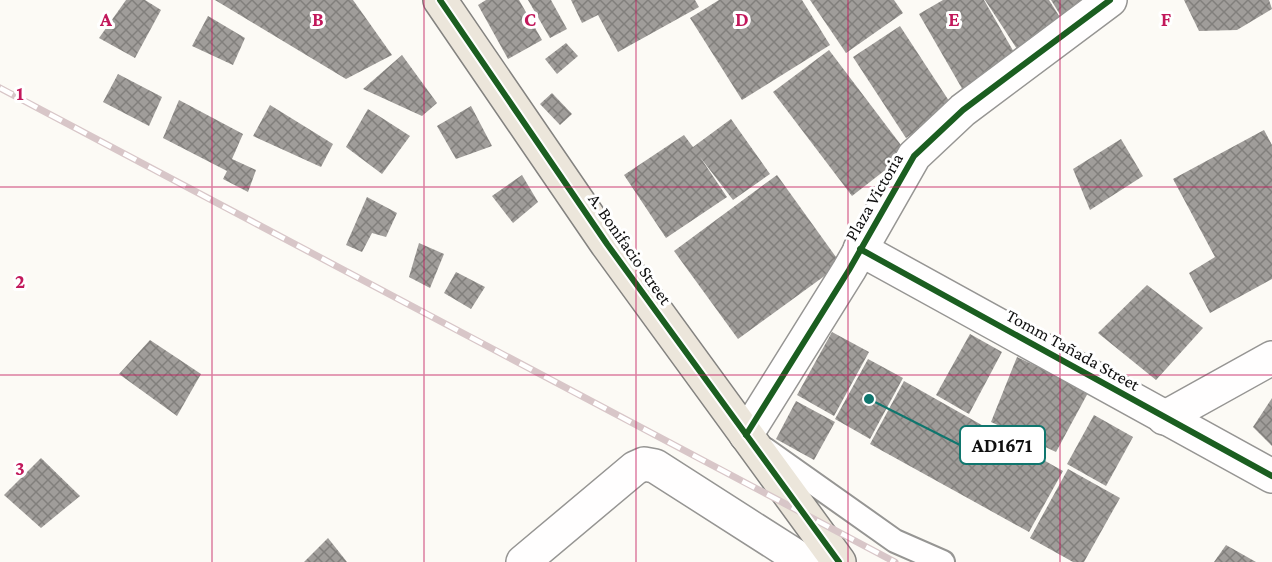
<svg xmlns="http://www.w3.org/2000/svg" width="1272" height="562" font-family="'Crimson Pro',serif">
  <defs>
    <pattern id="building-cross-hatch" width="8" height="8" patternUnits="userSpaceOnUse" patternTransform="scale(1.5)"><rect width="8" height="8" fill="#a09d9a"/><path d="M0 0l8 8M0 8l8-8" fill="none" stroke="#817f7c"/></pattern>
  </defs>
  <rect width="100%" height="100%" fill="#fcfaf5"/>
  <g fill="url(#building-cross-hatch)">
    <polygon points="126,0 145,0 161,10 135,58 99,38"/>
    <polygon points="215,0 353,0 392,55 346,79"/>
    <polygon points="486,0 519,0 542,40 508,59 478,5"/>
    <polygon points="528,0 551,0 567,29 550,38"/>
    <polygon points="571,0 695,0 699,7 618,52 598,15 582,23"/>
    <polygon points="719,0 802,0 830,45 742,100 690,18"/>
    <polygon points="810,0 894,0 903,13 846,53"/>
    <polygon points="943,0 984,0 1019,61 964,92 919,14"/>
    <polygon points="985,0 1049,0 1066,27 1021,55"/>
    <polygon points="1051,0 1096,0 1064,21"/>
    <polygon points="1184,0 1269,0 1272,9 1237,30 1199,31"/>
    <polygon points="208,16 245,38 233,65 192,46"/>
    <polygon points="900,26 953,107 906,138 853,57"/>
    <polygon points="566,43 578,56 557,74 545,59"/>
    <polygon points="829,50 907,153 852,196 773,92"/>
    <polygon points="402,55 437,103 422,116 363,89"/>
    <polygon points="118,74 162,97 149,126 103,102"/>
    <polygon points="552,93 572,114 560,125 540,104"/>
    <polygon points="179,100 243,134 232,159 256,170 248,192 223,179 227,171 163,138"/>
    <polygon points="270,105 333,144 321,167 253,136"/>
    <polygon points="471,106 492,146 456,159 437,126"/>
    <polygon points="368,109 410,136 382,174 346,147"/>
    <polygon points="731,119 770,174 733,200 700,157 727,197 666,238 624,175 684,135 693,147"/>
    <polygon points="1264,130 1272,145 1272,279 1210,313 1189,273 1215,257 1173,179"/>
    <polygon points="1121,139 1143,176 1090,210 1073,169"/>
    <polygon points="522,175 538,202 513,223 492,196"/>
    <polygon points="777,175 841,264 738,339 674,251"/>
    <polygon points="367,197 397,213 386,237 372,233 362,252 346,245"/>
    <polygon points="419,243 444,254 430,288 409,277"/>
    <polygon points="456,272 485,287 471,309 444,293"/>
    <polygon points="1147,285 1203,328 1156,380 1098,333"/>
    <polygon points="832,332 869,352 834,416 797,395"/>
    <polygon points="970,334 1002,352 969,414 936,395"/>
    <polygon points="150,340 201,374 177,416 119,374"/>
    <polygon points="1017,357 1089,391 1056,452 991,422"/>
    <polygon points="868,359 903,378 870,439 835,419"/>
    <polygon points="904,381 1063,471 1029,532 870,444"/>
    <polygon points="1272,398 1272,446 1253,427"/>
    <polygon points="796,401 835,422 814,460 776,439"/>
    <polygon points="1094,415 1133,437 1106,486 1067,464"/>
    <polygon points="41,458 80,496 41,528 4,495"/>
    <polygon points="1068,469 1120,498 1084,562 1073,562 1030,538"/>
    <polygon points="328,538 347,562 304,562"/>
    <polygon points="1226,545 1256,562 1214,562"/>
  </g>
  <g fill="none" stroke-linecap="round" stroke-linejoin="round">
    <g stroke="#969593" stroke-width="26">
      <polyline id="service" points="765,449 895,541 943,562"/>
    </g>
    <g stroke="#969593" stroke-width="36">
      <g id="minor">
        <polyline points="860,249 1272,476"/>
        <polyline points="1164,418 1272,358"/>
        <polyline points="746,435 849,270 914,156 963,110 1110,0"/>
        <polyline points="523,562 635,468 644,464 655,466 805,562"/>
      </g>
    </g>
    <g stroke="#848380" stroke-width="36">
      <polyline id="primary" points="440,0 607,244 839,562"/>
    </g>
    <use href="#service" stroke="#fffefe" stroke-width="22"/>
    <use href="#minor" stroke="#fffefe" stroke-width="33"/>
    <use href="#primary" stroke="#ece6db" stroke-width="33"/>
    <g stroke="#d8c6c8" stroke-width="7">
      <polyline id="rail" points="0,88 895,562"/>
    </g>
    <use href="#rail" stroke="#fff" stroke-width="4.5" stroke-dasharray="14" stroke-linecap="butt"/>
    <g stroke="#fff" stroke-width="10">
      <g id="cycleway">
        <polyline points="440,0 607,244 839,562"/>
        <polyline points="860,249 1272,476"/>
        <polyline points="746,435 849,270 914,156 963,110 1110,0"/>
      </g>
    </g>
    <use href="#cycleway" stroke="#1b5e20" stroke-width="6"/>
  </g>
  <path fill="none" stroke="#c2185b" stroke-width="1.5" stroke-opacity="0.55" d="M212,0v562M424,0v562M636,0v562M848,0v562M1060,0v562M0,187h1272M0,375h1272"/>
  <g text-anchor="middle" stroke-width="6" stroke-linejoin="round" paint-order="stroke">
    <g font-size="18" fill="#101010" stroke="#fff">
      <text transform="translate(874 197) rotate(-60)" y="6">Plaza Victoria</text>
      <text transform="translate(630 249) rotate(55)" y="6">A. Bonifacio Street</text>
      <text transform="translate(1073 350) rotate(29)" y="6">Tomm Tañada Street</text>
    </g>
  </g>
  <g font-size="20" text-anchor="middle" font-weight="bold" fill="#c2185b" stroke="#fff" stroke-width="6" stroke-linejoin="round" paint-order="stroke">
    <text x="106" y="26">A</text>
    <text x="318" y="26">B</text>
    <text x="530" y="26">C</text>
    <text x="742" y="26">D</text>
    <text x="954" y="26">E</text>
    <text x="1166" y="26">F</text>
    <text x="20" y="100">1</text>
    <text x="20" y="288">2</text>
    <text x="20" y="475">3</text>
  </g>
  <path fill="none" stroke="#0f766e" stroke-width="2" d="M869 399L960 445"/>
  <circle fill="#0f766e" stroke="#fff" stroke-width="2" cx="869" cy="399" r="6"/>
  <rect fill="#fff" stroke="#0f766e" stroke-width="2" x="960" y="426" width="85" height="38" rx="6"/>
  <g font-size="20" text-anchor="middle" font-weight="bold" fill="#101010">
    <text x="1002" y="452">AD1671</text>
  </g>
</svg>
